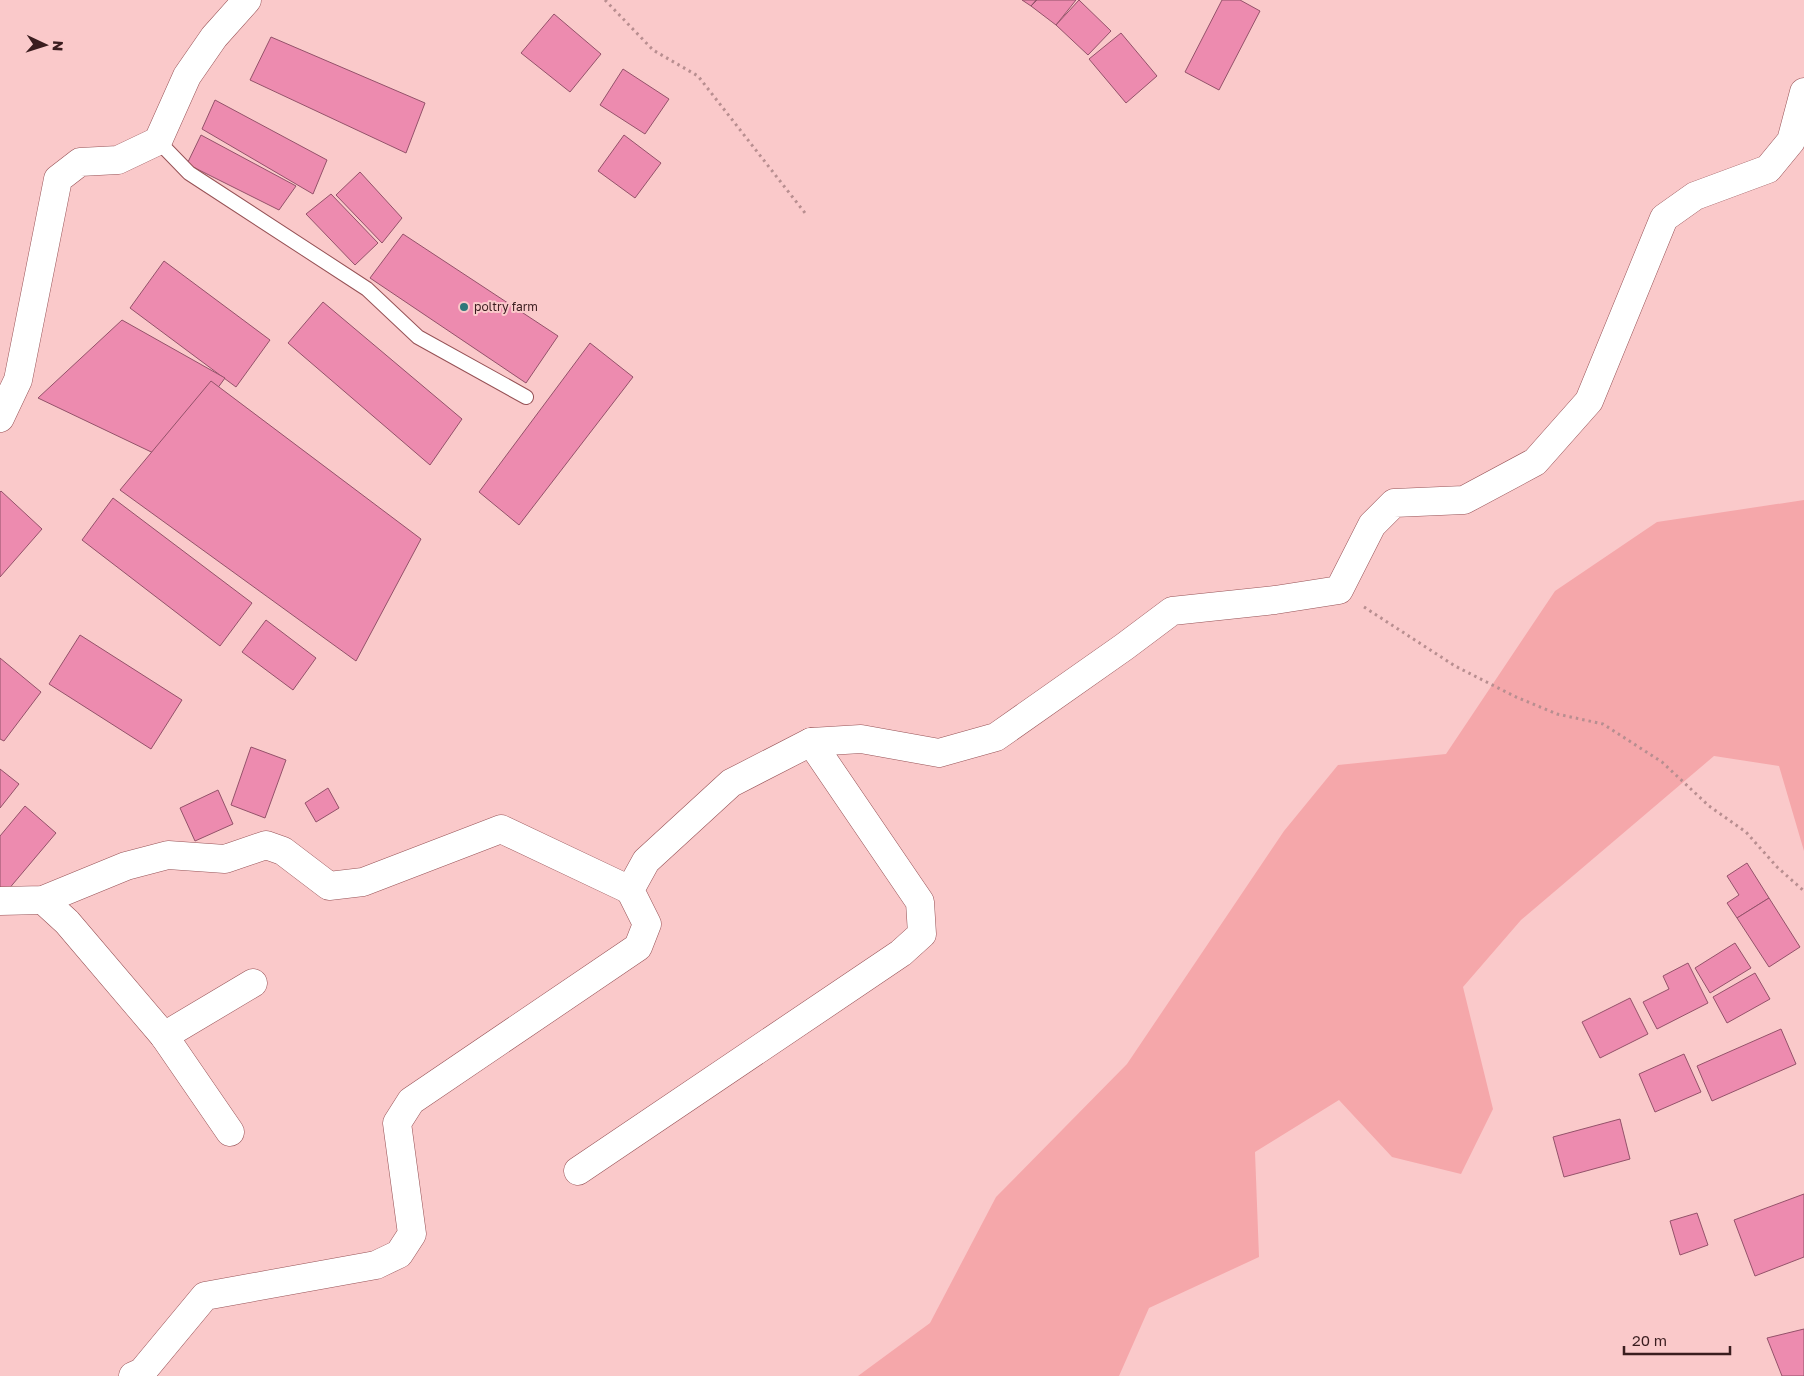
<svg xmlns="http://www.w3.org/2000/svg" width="1804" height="1376" font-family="'Golos Text',sans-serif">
  <rect width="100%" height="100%" fill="#fac9ca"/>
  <polygon fill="#f5a7aa" points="1804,500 1804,851 1779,766 1714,756 1521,920 1463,987 1493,1109 1461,1174 1392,1157 1339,1100 1255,1152 1259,1257 1149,1308 1119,1376 858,1376 930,1323 996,1197 1127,1064 1284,831 1338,765 1446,754 1555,591 1657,522"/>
  <g fill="#ed8baf" stroke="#94526a">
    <polygon points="1022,0 1036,0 1031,6"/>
    <polygon points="1037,0 1076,0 1056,25 1031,6"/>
    <polygon points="1079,0 1111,31 1088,55 1056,25"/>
    <polygon points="1222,0 1240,0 1260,11 1219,90 1185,72"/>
    <polygon points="554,14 601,54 570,92 521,53"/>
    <polygon points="1121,33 1157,76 1126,103 1089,59"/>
    <polygon points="271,37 425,103 406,153 250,80"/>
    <polygon points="623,69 669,99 645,134 600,105"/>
    <polygon points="215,100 327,160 313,194 202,129"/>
    <polygon points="201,135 296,186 279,210 187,164"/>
    <polygon points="624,135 661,163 635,198 598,171"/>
    <polygon points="360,172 402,218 382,243 336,195"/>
    <polygon points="331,194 378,243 355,265 306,214"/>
    <polygon points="403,234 558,336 526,383 370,278"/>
    <polygon points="164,261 270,340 236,387 130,308"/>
    <polygon points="323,302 462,419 430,465 288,343"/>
    <polygon points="122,320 225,378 166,459 38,398"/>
    <polygon points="590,343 633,377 519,525 479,492"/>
    <polygon points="211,381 421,539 356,661 120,490"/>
    <polygon points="1,491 42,529 0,577 0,492"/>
    <polygon points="113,498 252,603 220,646 82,540"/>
    <polygon points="266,620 316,658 293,690 242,652"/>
    <polygon points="80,635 182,700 151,749 49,684"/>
    <polygon points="0,658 41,692 4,741 0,739"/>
    <polygon points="251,747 286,760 265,818 231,805"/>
    <polygon points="0,769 19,784 0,808"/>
    <polygon points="328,788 339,808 316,822 305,803"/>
    <polygon points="218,790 233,824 195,841 180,808"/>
    <polygon points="25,806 56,833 2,897 0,895 0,836"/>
    <polygon points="1747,863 1769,898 1737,918 1727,903 1739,895 1727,876"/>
    <polygon points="1769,898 1800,947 1769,967 1737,918"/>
    <polygon points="1735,943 1751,968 1710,993 1695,968"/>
    <polygon points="1688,963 1708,1003 1657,1029 1643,1002 1669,989 1663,976"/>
    <polygon points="1755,973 1770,999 1727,1023 1713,997"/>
    <polygon points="1630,998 1648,1034 1600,1058 1582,1022"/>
    <polygon points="1781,1029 1796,1064 1712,1101 1697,1066"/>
    <polygon points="1684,1054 1701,1092 1655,1112 1639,1074"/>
    <polygon points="1620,1119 1630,1159 1564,1177 1553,1137"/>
    <polygon points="1804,1194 1804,1257 1755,1276 1734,1220"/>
    <polygon points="1697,1213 1708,1245 1680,1255 1670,1221"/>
    <polygon points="1804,1329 1804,1376 1782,1376 1767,1338"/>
  </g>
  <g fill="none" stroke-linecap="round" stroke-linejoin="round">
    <g stroke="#975256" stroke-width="16">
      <polyline id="service" points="158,141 189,173 367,289 418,337 526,397"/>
    </g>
    <g stroke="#975256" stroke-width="29">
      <g id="minor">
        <polyline points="0,418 18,380 58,179 80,162 118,160 158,141 187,76 214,37 247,0"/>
        <polyline points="43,900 67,922 164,1036 230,1132"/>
        <polyline points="0,901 43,900 126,866 168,855 225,859 266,845 283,851 329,886 363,882 501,829 630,890"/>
        <polyline points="164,1036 253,983"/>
        <polyline points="578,1171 901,953 922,934 920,902 811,742"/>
        <polyline points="133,1376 142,1372 205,1296 376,1265 399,1254 412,1234 397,1123 411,1101 638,947 647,924 630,890 646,861 731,783 811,742 861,739 939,753 996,737 1124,647 1172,611 1275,600 1339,590 1372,525 1394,503 1464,500 1535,462 1589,401 1664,218 1695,196 1768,169 1791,141 1804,92"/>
      </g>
    </g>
    <g stroke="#b88e90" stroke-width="3" stroke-dasharray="2.5 4" stroke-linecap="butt">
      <polyline points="605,0 653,50 698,76 805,213"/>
      <polyline points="1364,607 1455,666 1516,697 1557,714 1603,724 1662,762 1709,806 1746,832 1777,867 1804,891"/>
    </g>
    <use href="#service" stroke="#fff" stroke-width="14"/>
    <use href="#minor" stroke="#fff" stroke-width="28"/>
  </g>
  <circle fill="#2f787a" stroke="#fac9ca" stroke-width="2" cx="464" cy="307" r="5"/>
  <g text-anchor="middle" stroke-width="4" stroke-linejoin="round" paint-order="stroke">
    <g font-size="12" fill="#3a1d1f" stroke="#fac9ca" text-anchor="start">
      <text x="474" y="311">poltry farm</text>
    </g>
  </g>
  <g transform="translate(45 45) rotate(94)" stroke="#fac9ca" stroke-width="4" paint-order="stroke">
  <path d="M0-4L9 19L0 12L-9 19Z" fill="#3a1d1f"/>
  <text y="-8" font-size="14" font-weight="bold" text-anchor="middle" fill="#3a1d1f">N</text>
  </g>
  <path d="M1624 1346v8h106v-8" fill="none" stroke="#3a1d1f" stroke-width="2.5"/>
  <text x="1632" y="1346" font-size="15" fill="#3a1d1f" stroke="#fac9ca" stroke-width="4" paint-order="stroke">20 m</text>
</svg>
